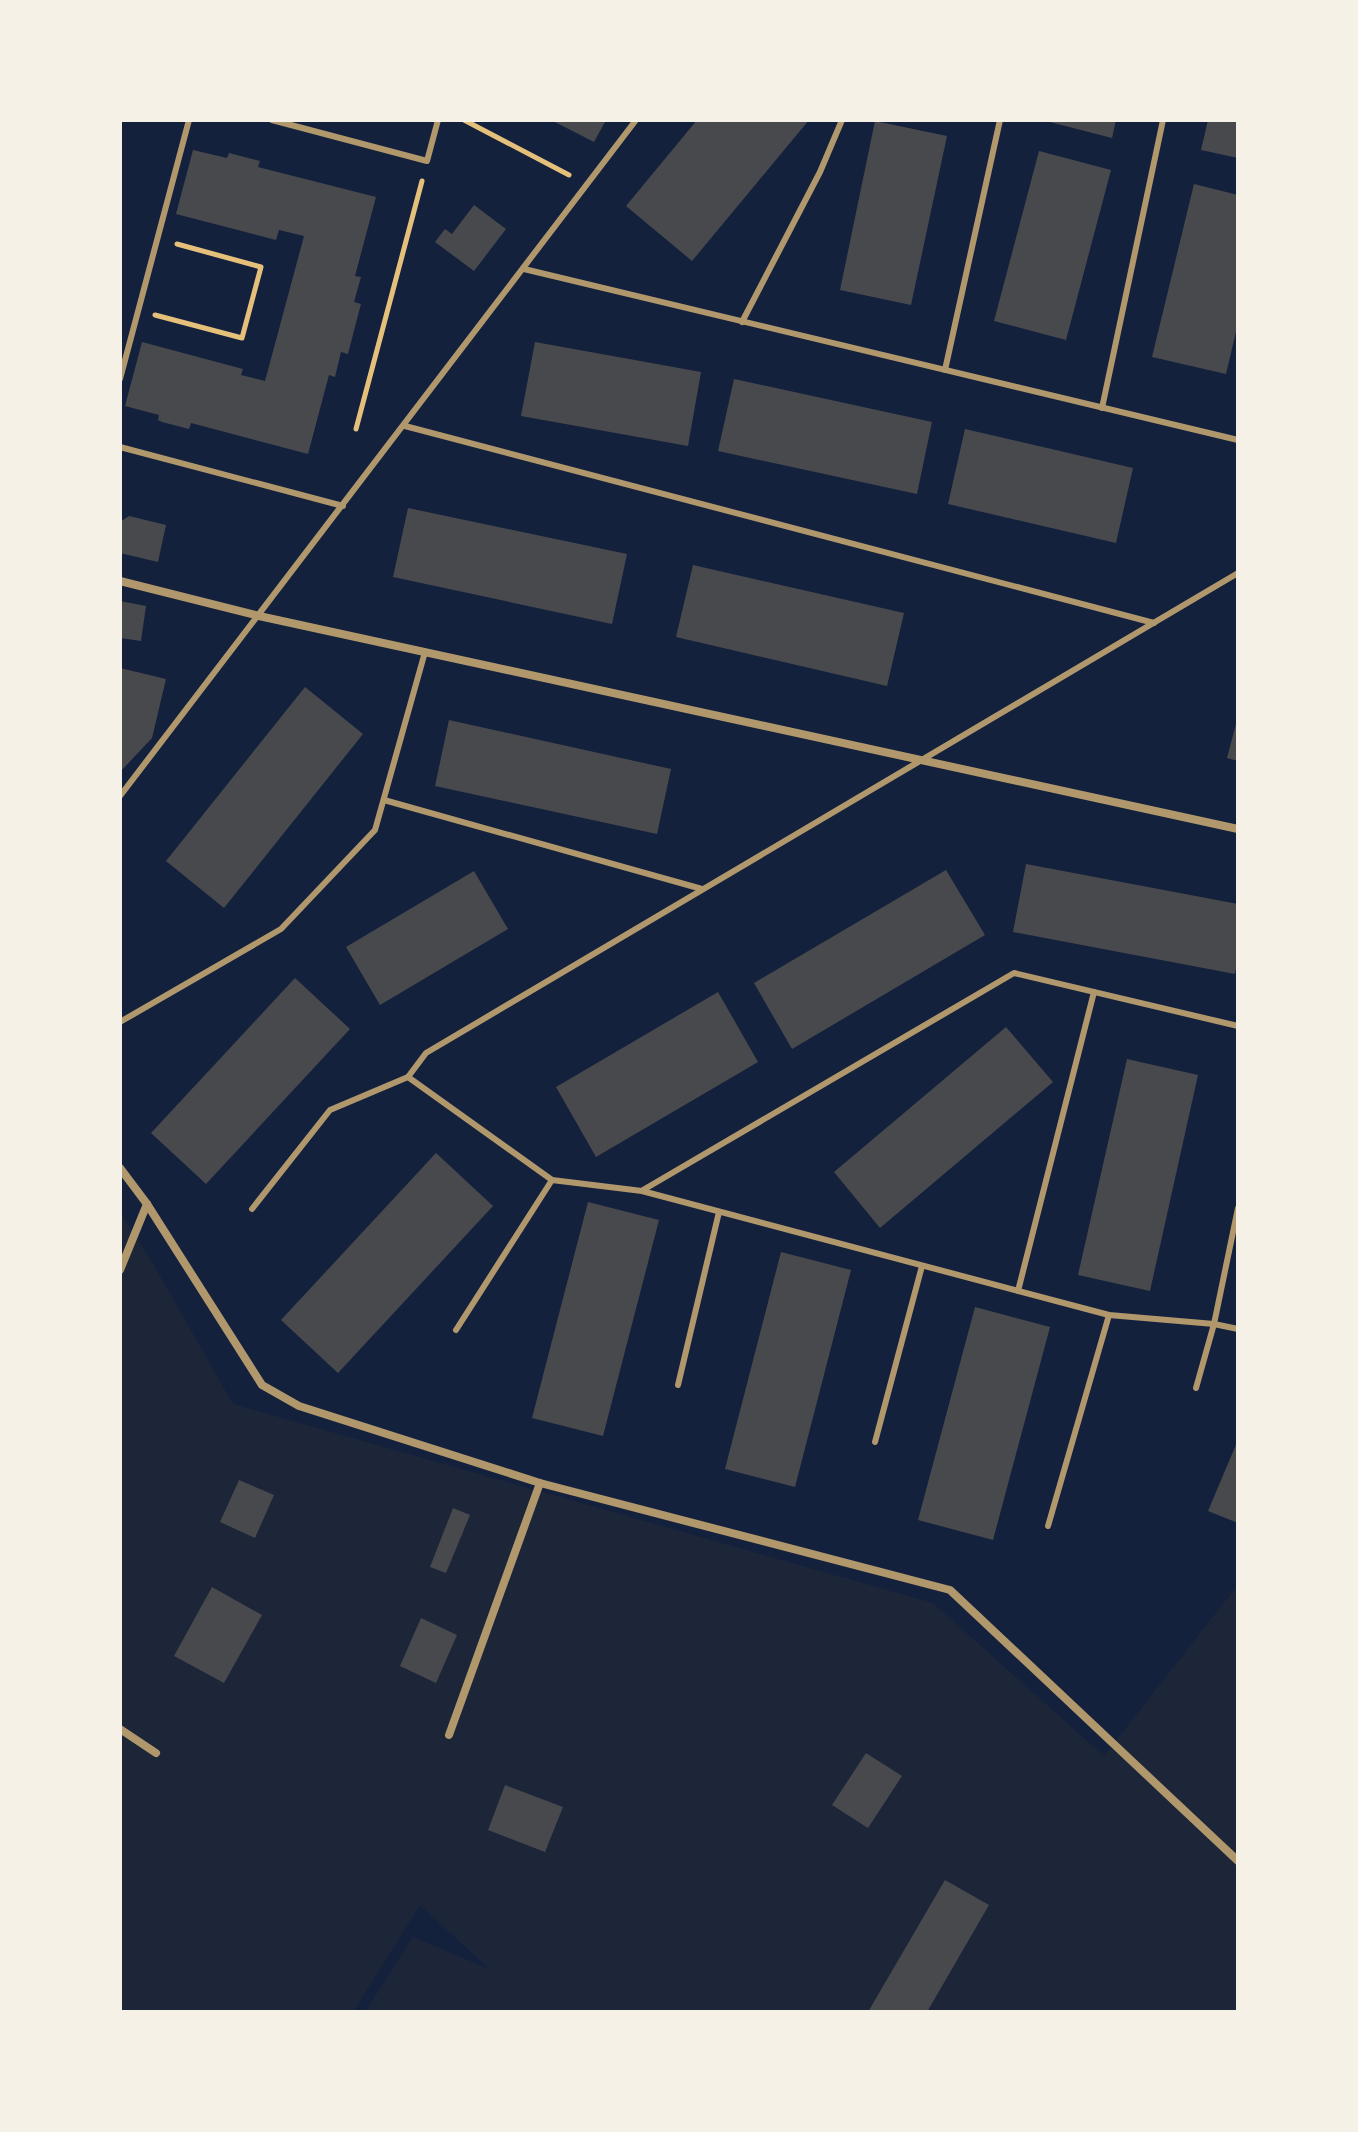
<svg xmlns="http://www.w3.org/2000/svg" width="1358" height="2132" font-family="Inter,sans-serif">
  <rect width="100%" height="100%" fill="#14213d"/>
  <polygon fill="#1d2539" points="120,1212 152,1262 233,1404 933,1603 1104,1756 1237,1586 1238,2012 365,2012 413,1937 489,1969 420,1905 353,2012 120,2012"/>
  <g fill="#48494c">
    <polygon points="551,120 606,120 594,142"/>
    <polygon points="697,120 809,120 692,261 626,206"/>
    <polygon points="1042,120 1116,120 1112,138"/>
    <polygon points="1208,120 1238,120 1238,158 1201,150"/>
    <polygon points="875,121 947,136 911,305 840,290"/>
    <polygon points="193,150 227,158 229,153 260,161 258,167 376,197 355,276 361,277 354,302 361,304 357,319 348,354 341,352 335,377 329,375 308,454 191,423 189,429 162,422 158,420 159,415 125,406 142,342 243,369 241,375 265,381 304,236 279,230 276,240 176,214"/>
    <polygon points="1039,151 1111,170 1066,340 994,321"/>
    <polygon points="1194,184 1238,195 1238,323 1226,374 1152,357"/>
    <polygon points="474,205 506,229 474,271 435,242 445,229 452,234"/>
    <polygon points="535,342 701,372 688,446 521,416"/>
    <polygon points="734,379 932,422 917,494 718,451"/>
    <polygon points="965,429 1133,468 1116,543 948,504"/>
    <polygon points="408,508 627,554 612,624 393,577"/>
    <polygon points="129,516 166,525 158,562 120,553 120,522"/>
    <polygon points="693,565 904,613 887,686 676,637"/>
    <polygon points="120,601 146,606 141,641 120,638"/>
    <polygon points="120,668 166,679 152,738 120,772"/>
    <polygon points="305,687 363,734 224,908 166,861"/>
    <polygon points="449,720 671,769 657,834 435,786"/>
    <polygon points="1237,720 1238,720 1238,761 1227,758"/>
    <polygon points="1026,864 1238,904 1238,956 1235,974 1013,932"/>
    <polygon points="946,870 985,935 792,1049 754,983"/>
    <polygon points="474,871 508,929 380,1005 346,947"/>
    <polygon points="295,978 350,1029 206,1184 151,1133"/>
    <polygon points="718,992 758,1062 596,1157 556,1087"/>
    <polygon points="1006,1027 1053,1082 880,1228 834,1172"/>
    <polygon points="1127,1059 1198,1075 1150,1291 1078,1275"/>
    <polygon points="436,1153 493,1206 338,1373 281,1320"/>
    <polygon points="588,1202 659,1220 603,1436 532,1418"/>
    <polygon points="781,1252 851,1270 795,1487 725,1469"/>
    <polygon points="975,1307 1050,1327 993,1540 918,1520"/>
    <polygon points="1238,1440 1238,1523 1208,1511"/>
    <polygon points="239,1480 274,1495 255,1538 220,1522"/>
    <polygon points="453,1508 470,1515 446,1573 430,1567"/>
    <polygon points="212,1587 262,1615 224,1683 174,1656"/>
    <polygon points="421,1618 457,1635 436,1683 400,1666"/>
    <polygon points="866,1753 902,1776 868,1828 832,1805"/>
    <polygon points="505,1785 563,1807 545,1852 488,1830"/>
    <polygon points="945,1880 989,1905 927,2012 868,2012"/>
  </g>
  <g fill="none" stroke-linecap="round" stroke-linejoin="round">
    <g stroke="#e5c07b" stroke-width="5">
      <polyline points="464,120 569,175"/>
      <polyline points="155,315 242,338 261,267 177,244"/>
      <polyline points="356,429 422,181"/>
    </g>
    <g stroke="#b1986c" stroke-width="6">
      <polyline points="272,120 427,161 438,120"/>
      <polyline points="524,269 1238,440"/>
      <polyline points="742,322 820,172 842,120"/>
      <polyline points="945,370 1000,120"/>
      <polyline points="120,379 189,120"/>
      <polyline points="1102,408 1163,120"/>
      <polyline points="405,426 1154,623"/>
      <polyline points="120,447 343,506"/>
      <polyline points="1238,573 426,1053 408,1077 552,1180 642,1191 1109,1315 1214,1324 1238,1329"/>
      <polyline points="120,796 636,120"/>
      <polyline points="384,800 702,889"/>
      <polyline points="120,1022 281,929 375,830 425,652"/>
      <polyline points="643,1190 1014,973 1238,1026"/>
      <polyline points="252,1209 330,1110 408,1077"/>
      <polyline points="1018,1291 1094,992"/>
      <polyline points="456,1330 552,1180"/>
      <polyline points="678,1385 719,1212"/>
      <polyline points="1196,1388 1214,1324 1238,1208"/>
      <polyline points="875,1442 922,1266"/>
      <polyline points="1048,1526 1109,1315"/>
    </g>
    <g stroke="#b1986c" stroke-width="8">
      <polyline points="120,581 259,616 1238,829"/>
      <polyline points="120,1168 147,1204 262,1385 299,1406 540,1483 950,1590 1238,1861"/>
      <polyline points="120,1270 147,1204"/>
      <polyline points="120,1729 156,1753"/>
      <polyline points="449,1735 540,1483"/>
    </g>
  </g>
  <rect width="1358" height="2132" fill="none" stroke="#f6f1e7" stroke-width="244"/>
</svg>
